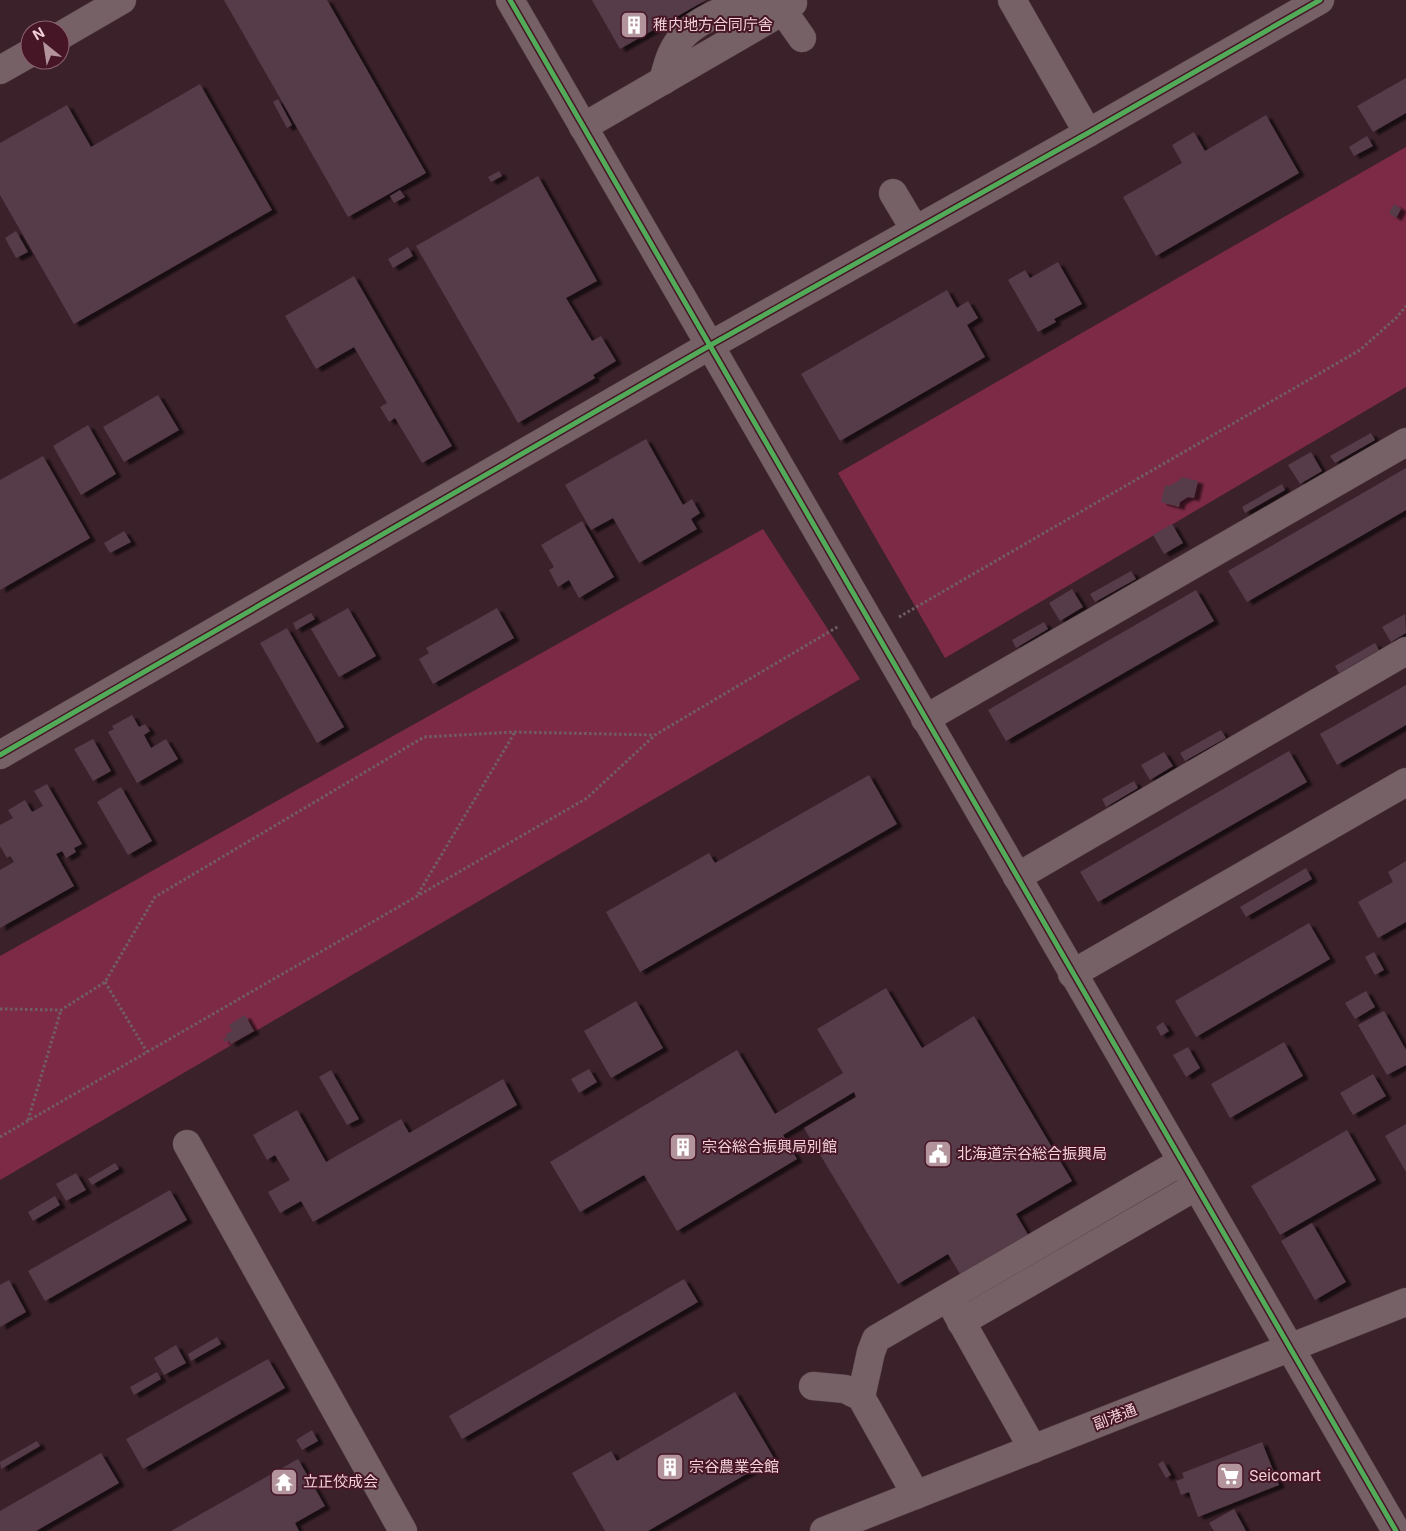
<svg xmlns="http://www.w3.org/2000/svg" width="1406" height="1531" font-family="Inter,'Noto Sans JP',sans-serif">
  <defs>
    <filter id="shadow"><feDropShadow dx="5.5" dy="3" stdDeviation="1" flood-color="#0009"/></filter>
  </defs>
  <rect width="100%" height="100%" fill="#3b212a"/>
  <g fill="#7d2a46">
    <polygon points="1406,147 1406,387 945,658 838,473"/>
    <polygon points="763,529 860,679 0,1180 0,956"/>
  </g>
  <g fill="#563b49" filter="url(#shadow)">
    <polygon points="224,0 327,0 426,173 348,217"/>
    <polygon points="592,0 706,0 620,49"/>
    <polygon points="1406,78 1406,113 1373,132 1357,106"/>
    <polygon points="200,84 272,210 74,324 0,195 0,143 67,105 91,147"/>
    <polygon points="278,99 292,125 287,128 273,102"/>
    <polygon points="1266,115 1299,173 1156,256 1123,197 1182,163 1172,145 1194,132 1205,151"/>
    <polygon points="1367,136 1373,146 1354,156 1349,147"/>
    <polygon points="499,171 502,176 491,182 488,177"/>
    <polygon points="538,176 597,281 566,298 592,341 601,336 616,361 593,375 595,378 518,423 416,246"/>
    <polygon points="400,190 405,197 394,203 390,196"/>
    <polygon points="1394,204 1401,209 1396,218 1389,213"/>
    <polygon points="16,231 28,252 16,258 5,238"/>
    <polygon points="408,247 413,256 393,268 388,259"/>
    <polygon points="1058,262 1082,304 1054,319 1056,322 1038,332 1008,280 1025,270 1030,278"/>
    <polygon points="354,276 452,446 422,463 395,418 389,422 380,407 387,403 354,347 316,369 285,316"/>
    <polygon points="947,290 957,308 968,301 978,318 967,325 985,357 840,441 801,374"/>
    <polygon points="158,395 179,430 124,462 103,427"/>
    <polygon points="88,425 116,474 81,495 53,446"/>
    <polygon points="1371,433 1375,440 1335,463 1330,456"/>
    <polygon points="646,439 683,505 692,499 700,513 691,519 697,529 639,563 613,518 591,530 565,485"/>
    <polygon points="1311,452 1322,471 1300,484 1288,465"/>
    <polygon points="43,456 90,538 0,590 0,480"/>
    <polygon points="1406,468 1406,510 1247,602 1228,571"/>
    <polygon points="1181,477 1198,481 1194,498 1188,497 1180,502 1179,507 1161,502 1165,485 1169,486 1180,480"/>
    <polygon points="1282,484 1285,490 1245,513 1242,507"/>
    <polygon points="582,521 614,577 579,598 569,580 558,587 549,570 554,567 541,545"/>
    <polygon points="1172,524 1183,543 1164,554 1153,535"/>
    <polygon points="124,531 131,542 110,553 104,543"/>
    <polygon points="1131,571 1136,579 1095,602 1090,594"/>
    <polygon points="1072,589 1083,607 1060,621 1049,603"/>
    <polygon points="1196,590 1214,621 1006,741 988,710"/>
    <polygon points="348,608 376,656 339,677 311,629"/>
    <polygon points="497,608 514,638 433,684 419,659 429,653 426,648"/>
    <polygon points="311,613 315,619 296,630 293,623"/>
    <polygon points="1405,614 1406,633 1391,642 1382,627"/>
    <polygon points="1044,622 1048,629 1016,648 1012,640"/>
    <polygon points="287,628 344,727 317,743 260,643"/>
    <polygon points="1375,643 1379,650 1339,673 1335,666"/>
    <polygon points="1406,685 1406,725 1337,765 1320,734"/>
    <polygon points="132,715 139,727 145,724 150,731 144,735 151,748 166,739 178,759 137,783 108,732 114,729 112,726"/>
    <polygon points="1221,730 1226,738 1185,761 1180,753"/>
    <polygon points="93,739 111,771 93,781 74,749"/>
    <polygon points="1289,751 1307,782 1098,902 1080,872"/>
    <polygon points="1164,752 1173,766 1150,780 1141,765"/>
    <polygon points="869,775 897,824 640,972 606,912 709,853 715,863"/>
    <polygon points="1134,781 1138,788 1106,807 1102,799"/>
    <polygon points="47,784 82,844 74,848 76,852 66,858 62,851 56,854 74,886 0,928 0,870 14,862 10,856 7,858 0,846 0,825 13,818 8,810 25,800 32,812 43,806 34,791"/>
    <polygon points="121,787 152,841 128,855 97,802"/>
    <polygon points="1406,861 1406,922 1378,938 1358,902 1393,882 1388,872"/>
    <polygon points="1306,868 1312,879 1246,917 1240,907"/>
    <polygon points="1309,923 1330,959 1196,1037 1175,1001"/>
    <polygon points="1374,952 1384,970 1375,975 1365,957"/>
    <polygon points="886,988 922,1048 974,1016 1072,1181 1016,1214 1044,1262 977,1302 948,1254 898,1284 804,1128 856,1097 854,1092 783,1135 797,1159 677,1231 644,1175 580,1212 550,1162 737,1050 775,1114 843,1073 817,1029"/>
    <polygon points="1366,991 1375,1007 1355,1019 1345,1003"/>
    <polygon points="636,1001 663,1048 611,1078 584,1031"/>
    <polygon points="1384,1011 1406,1050 1406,1065 1387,1075 1358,1025"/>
    <polygon points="245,1015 254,1031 231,1044 229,1040 225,1042 223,1039 227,1037 226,1034 232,1031 229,1025"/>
    <polygon points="1163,1022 1169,1031 1161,1036 1156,1027"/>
    <polygon points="1284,1042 1303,1076 1230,1118 1211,1084"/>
    <polygon points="1188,1047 1200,1068 1186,1077 1173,1055"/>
    <polygon points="589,1069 597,1082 579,1093 571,1079"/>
    <polygon points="331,1070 359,1119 347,1125 319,1077"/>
    <polygon points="1373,1074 1386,1096 1353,1115 1340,1093"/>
    <polygon points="503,1079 517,1105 313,1222 301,1201 280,1213 268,1192 290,1180 275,1155 267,1160 253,1135 297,1110 326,1162 401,1119 409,1133"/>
    <polygon points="1406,1124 1406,1172 1385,1136"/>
    <polygon points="1347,1130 1376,1180 1280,1235 1251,1186"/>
    <polygon points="115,1163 119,1169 92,1185 88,1179"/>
    <polygon points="76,1173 86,1190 66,1201 56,1184"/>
    <polygon points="170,1190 187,1220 45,1301 28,1271"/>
    <polygon points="55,1196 60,1205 33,1221 28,1212"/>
    <polygon points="1312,1223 1346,1282 1315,1300 1281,1241"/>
    <polygon points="684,1279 698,1302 462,1439 449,1416"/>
    <polygon points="9,1280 26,1312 0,1327 0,1285"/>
    <polygon points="217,1337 221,1344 191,1361 188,1354"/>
    <polygon points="176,1345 186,1363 164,1375 154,1358"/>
    <polygon points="268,1359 285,1388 143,1469 126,1439"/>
    <polygon points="157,1372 161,1379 134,1395 130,1387"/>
    <polygon points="735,1392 774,1458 648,1531 605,1531 572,1473 611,1451 617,1461"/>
    <polygon points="312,1430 318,1441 302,1450 296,1440"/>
    <polygon points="37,1441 40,1446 1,1469 0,1462"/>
    <polygon points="1262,1442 1279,1485 1198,1517 1189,1492 1181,1495 1176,1481 1184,1478 1182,1473"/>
    <polygon points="101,1453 119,1483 36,1531 0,1531 0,1511"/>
    <polygon points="298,1459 325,1506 295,1523 299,1531 171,1531"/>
    <polygon points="1163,1461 1171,1475 1166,1478 1158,1464"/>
    <polygon points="1234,1509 1246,1531 1214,1531 1209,1523"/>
  </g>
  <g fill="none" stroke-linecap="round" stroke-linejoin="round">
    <g stroke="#564046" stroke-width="29">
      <g id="minor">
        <polyline points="510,0 1396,1531"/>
        <polyline points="1012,0 1088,133"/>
        <polyline points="60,36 122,0"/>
        <polyline points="0,70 30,53"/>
        <path d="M663,81c4,-15 7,-28 16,-40 12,-18 57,-40 79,-39 8,0 18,5 25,9l10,-8"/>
        <polyline points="583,127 783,11 802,38"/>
        <polyline points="893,193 915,230"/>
        <polyline points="925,719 1406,442"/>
        <polyline points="0,755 709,346 1088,133 1320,0"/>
        <polyline points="1017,877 1406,651"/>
        <polyline points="1072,974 1406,782"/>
        <polyline points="187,1144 403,1531"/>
        <polyline points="952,1305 1033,1449"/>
        <polyline points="961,1322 1195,1187"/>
        <polyline points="813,1386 845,1389 861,1397 916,1495"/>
        <polyline points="861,1397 871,1352 876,1339 1181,1162"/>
        <polyline points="824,1531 1406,1302"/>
      </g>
    </g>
    <g stroke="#715e63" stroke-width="3" stroke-dasharray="2.5 2.5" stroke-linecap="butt">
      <polyline points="899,617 1360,350 1397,317 1406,306"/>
      <polyline points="418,894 515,732"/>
      <polyline points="105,982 147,1052"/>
      <polyline points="0,1009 61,1010 105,982 155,897 424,737 515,732 654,735"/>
      <polyline points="28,1120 61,1010"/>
      <polyline points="0,1137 587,798 655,735 839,626"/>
    </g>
    <use href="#minor" stroke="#756166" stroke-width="28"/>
    <g stroke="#461626" stroke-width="8">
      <g id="cycleway">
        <polyline points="510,0 1396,1531"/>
        <polyline points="0,755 709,346 1088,133 1320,0"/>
      </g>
    </g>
    <use href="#cycleway" stroke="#51ab58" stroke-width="5"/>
  </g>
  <defs>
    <g id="building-square" transform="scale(1.4375)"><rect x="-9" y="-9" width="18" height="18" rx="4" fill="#b3949c" stroke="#461626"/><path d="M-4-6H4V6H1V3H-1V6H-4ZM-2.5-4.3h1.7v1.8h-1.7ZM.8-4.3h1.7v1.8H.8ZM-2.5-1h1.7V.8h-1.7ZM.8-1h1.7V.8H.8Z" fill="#fff"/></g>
    <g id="civic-square" transform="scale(1.4375)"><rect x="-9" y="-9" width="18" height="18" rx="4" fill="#b3949c" stroke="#461626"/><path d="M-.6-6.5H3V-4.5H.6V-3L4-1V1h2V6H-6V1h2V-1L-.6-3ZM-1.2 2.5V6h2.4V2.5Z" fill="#fff"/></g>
    <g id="supermarket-square" transform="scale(1.4375)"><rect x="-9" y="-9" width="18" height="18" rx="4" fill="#b3949c" stroke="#461626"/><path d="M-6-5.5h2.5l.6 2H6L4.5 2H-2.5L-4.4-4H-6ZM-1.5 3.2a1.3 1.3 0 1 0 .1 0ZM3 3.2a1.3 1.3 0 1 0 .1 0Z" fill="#fff"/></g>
    <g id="temple-square" transform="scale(1.4375)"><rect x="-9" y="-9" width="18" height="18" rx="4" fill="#b3949c" stroke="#461626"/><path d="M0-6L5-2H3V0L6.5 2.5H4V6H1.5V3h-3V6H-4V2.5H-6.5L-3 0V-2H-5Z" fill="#fff"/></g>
  </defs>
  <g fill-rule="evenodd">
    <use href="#building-square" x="634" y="25"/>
    <use href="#building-square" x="683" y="1147"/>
    <use href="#civic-square" x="938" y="1154"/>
    <use href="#building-square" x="670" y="1467"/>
    <use href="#supermarket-square" x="1230" y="1476"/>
    <use href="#temple-square" x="284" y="1482"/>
  </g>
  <g text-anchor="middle" stroke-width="4" stroke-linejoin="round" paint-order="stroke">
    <g font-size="15" fill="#f3d2d9" stroke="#461626" text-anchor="start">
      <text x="653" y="30">稚内地方合同庁舎</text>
      <text x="702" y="1152">宗谷総合振興局別館</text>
      <text x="957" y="1159">北海道宗谷総合振興局</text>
      <text x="689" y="1472">宗谷農業会館</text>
      <text x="1249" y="1481">Seicomart</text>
      <text x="303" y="1487">立正佼成会</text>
    </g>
    <g font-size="15" fill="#f3d2d9" stroke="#461626">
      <text transform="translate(1115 1417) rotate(-21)" y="5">副港通</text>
    </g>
  </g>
  <g transform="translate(45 45) rotate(330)"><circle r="24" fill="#461626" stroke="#8b616e"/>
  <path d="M0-4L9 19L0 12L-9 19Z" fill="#b3949c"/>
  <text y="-8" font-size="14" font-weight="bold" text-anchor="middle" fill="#f3d2d9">N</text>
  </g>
</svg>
